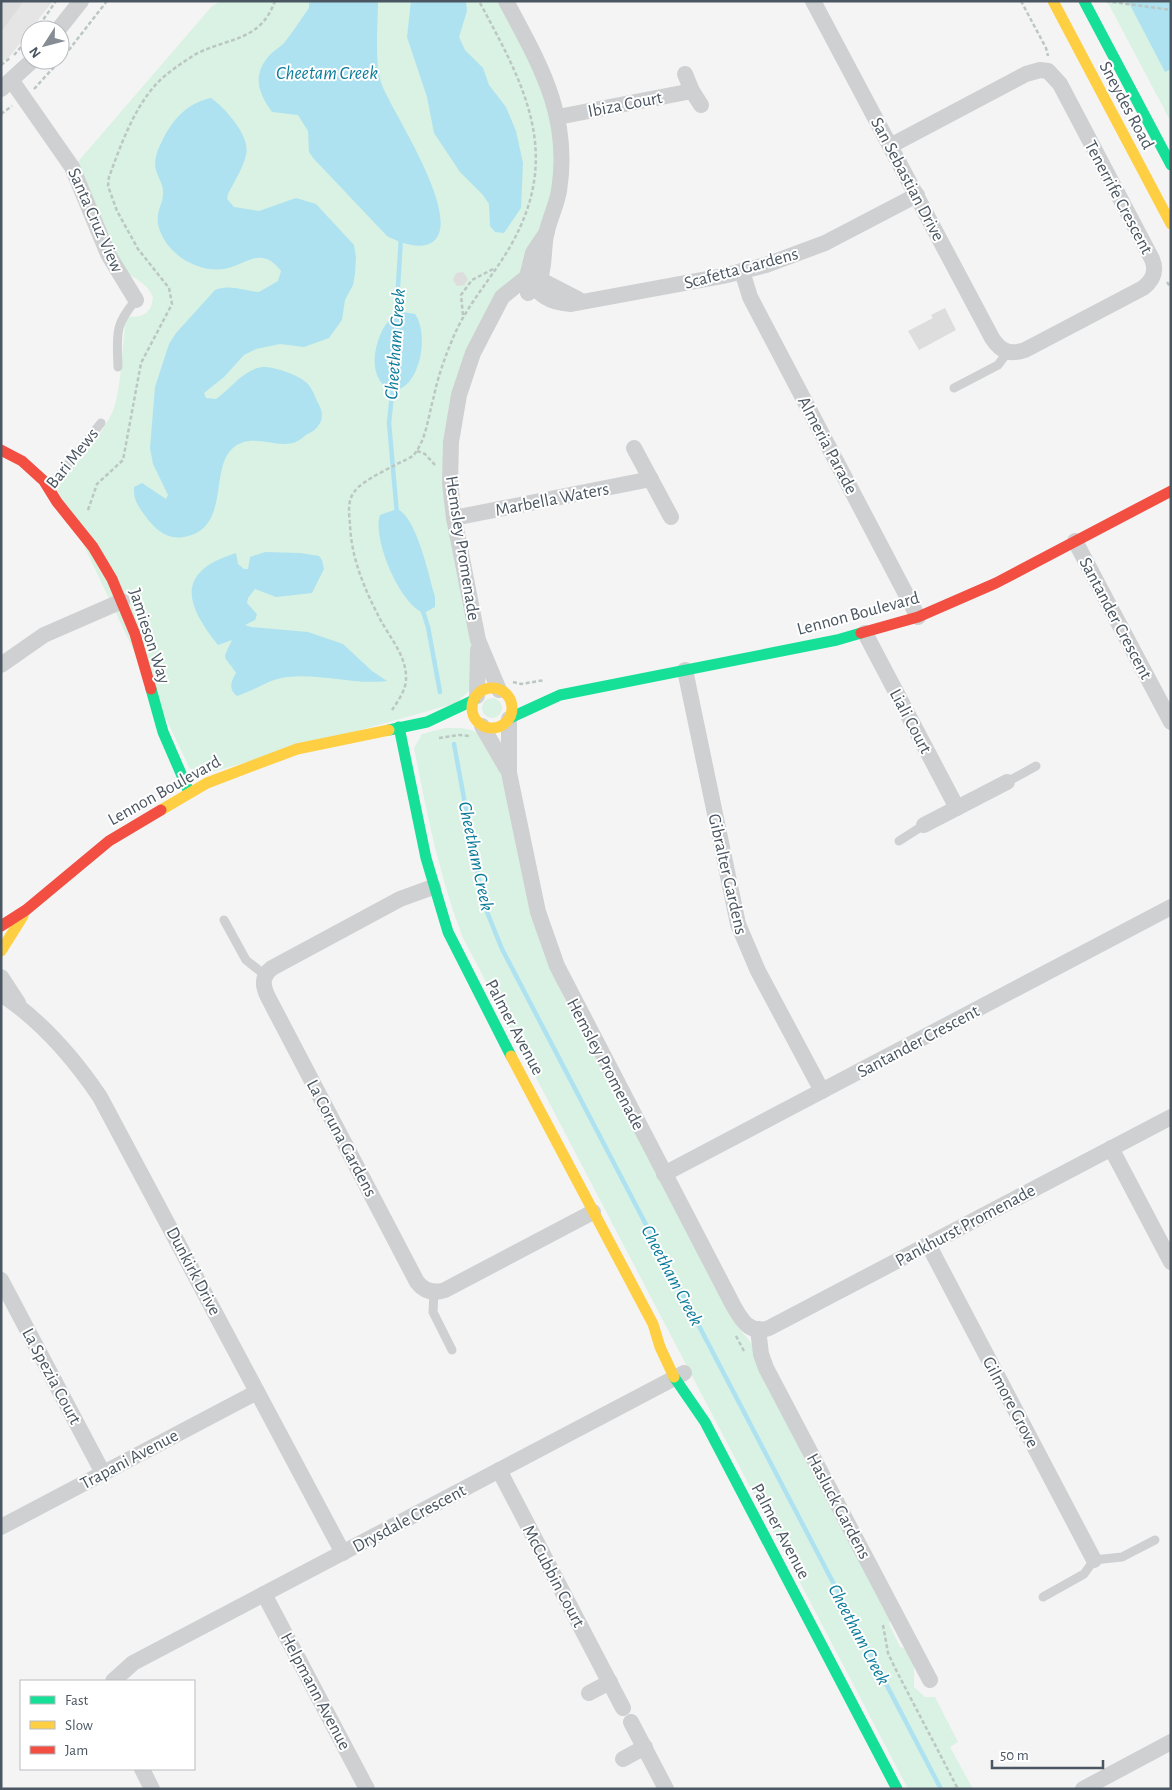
<svg xmlns="http://www.w3.org/2000/svg" width="1172" height="1790" font-family="'Alegreya Sans',sans-serif">
  <rect width="100%" height="100%" fill="#f4f4f4"/>
  <polygon fill="#e6e5e6" points="1,1 53,1 10,56 1,63"/>
  <g fill="#d9f2e3">
    <path d="M222,1h278l37,72 18,65 -1,50 -32,90 -71,128 21,236v46l-16,15 -251,71 -15,-5 -133,-280c17,-27 43,-49 56,-78 8,-20 10,-71 13,-95 15,3 25,-2 27,-18 -5,-16 -20,-19 -32,-30l-45,-104 136,-158z"/>
    <polygon points="1107,1 1171,1 1171,122"/>
    <circle cx="492" cy="708" r="10"/>
    <path d="M445,728c35,-1 34,4 52,32l51,202 16,36 174,329 14,17 139,274 -2,6 11,23 7,2 7,15v23l11,10h10l23,45 -8,5 23,42h-65l-445,-851c-24,-62 -36,-125 -49,-190l8,-14z"/>
  </g>
  <g fill="#aee2f0">
    <path d="M309,1h69c0,24 -4,62 4,84 10,27 85,137 49,158 -12,7 -33,-1 -44,-7l-73,-77 -5,-7 -1,-21 -10,-16 -26,-3c-14,-19 -20,-37 -3,-56 4,-5 10,-8 15,-13 9,-11 17,-24 25,-35z"/>
    <polygon points="411,1 466,1 467,11 459,37 465,50 483,68 489,85 506,107 516,131 523,163 521,208 504,233 495,232 490,226 489,204 483,195 460,172 434,133 427,97 407,37"/>
    <polygon points="1128,1 1171,1 1171,69 1165,72"/>
    <path d="M211,98c14,10 40,38 35,57 -3,13 -12,27 -18,39l-1,5 7,8 25,4 37,-13 20,6 38,41 2,12 -1,17 -2,11 -8,15 -3,20 -13,18 -25,9 -24,-3 -24,5 -12,6 -20,22 -20,16 2,5 10,1c14,-10 29,-31 47,-32 13,0 36,8 45,17 4,5 7,12 9,17 4,7 7,14 3,22 -3,6 -8,9 -14,12 -3,2 -8,7 -13,8 -19,5 -40,-10 -59,4 -26,21 -2,81 -50,90 -17,3 -28,-7 -38,-20 -7,-10 -13,-17 -12,-30l8,-4 24,16 2,-4 -15,-31 -3,-16 5,-61 14,-43 7,-11 39,-43c16,-6 28,1 44,2l19,-11 3,-10c-20,-27 -36,-5 -57,-2 -29,4 -60,-17 -66,-45 -2,-15 6,-20 5,-33 0,-6 -4,-12 -6,-18 -5,-12 1,-24 7,-36 11,-20 24,-34 47,-39z"/>
    <path d="M402,312l13,2c8,11 8,31 5,44 -15,60 -65,26 -37,-29 5,-8 9,-14 19,-17z"/>
    <path d="M397,509c20,8 32,68 38,88v10l-11,6c-24,-8 -52,-75 -44,-98z"/>
    <path d="M265,552l35,1 19,3 3,4 2,9 -12,24 -36,4 -21,-8 -7,9 -1,5 10,11 -2,6 -10,5 6,2 57,5 35,12 29,27 15,10c-34,4 -66,-8 -100,-4 -18,2 -33,14 -50,19 -9,-7 -6,-14 -1,-23 -12,-19 -15,-10 -4,-33l-14,5c-33,-41 -43,-73 18,-92l2,11 6,5h4l2,-12z"/>
  </g>
  <g fill="none" stroke-linecap="round" stroke-linejoin="round">
    <g stroke="#aee2f0" stroke-width="4.5">
      <polyline points="396,319 401,237"/>
      <polyline points="393,385 389,423 397,514"/>
      <polyline points="422,608 428,627 440,692"/>
      <polyline points="454,744 483,902 502,949 941,1789"/>
    </g>
  </g>
  <g fill="#ddddde">
    <polygon points="1,1 24,1 1,32"/>
    <polygon points="463,272 468,279 464,285 457,286 453,280 456,273"/>
    <polygon points="945,308 956,330 919,350 908,331 933,318 931,315"/>
  </g>
  <g fill="none" stroke-linecap="round" stroke-linejoin="round">
    <g stroke="#bcc7c4" stroke-width="2.5" stroke-dasharray="4 2.5" stroke-linecap="butt">
      <polyline points="1021,1 1046,48 1048,56"/>
      <polyline points="1106,1 1171,10"/>
      <polyline points="36,30 56,1"/>
      <polyline points="14,55 30,37"/>
      <polyline points="1,65 10,58"/>
      <polyline points="34,89 65,55 107,1"/>
      <polyline points="1,114 12,106"/>
      <polyline points="1167,282 1171,288"/>
      <polyline points="463,315 461,295 472,280 495,268"/>
      <polyline points="417,451 425,454 435,465"/>
      <path d="M88,510l9,-26 26,-24 18,-97 31,-59 -3,-16 -31,-39 -21,-38 -9,-25 1,-9c13,-35 28,-79 58,-103 9,-7 19,-14 29,-20 33,-17 64,-12 79,-53"/>
      <polyline points="513,682 521,684 545,680"/>
      <path d="M392,710c6,-9 14,-20 14,-31 1,-23 -17,-42 -27,-62 -15,-29 -28,-60 -29,-93 -1,-11 -3,-24 5,-33 7,-11 45,-28 58,-35 14,-17 15,-40 21,-60 4,-20 11,-39 19,-58 14,-34 40,-61 58,-93 52,-92 13,-160 -32,-244"/>
      <polyline points="439,738 459,735 470,736"/>
      <polyline points="736,1336 745,1353"/>
      <polyline points="883,1625 888,1653 895,1668 958,1789"/>
    </g>
    <g stroke="#ced0d2" stroke-width="9">
      <path d="M118,367c-1,-32 -4,-42 18,-67"/>
      <polyline points="954,388 998,365 1007,353"/>
      <polyline points="49,488 101,423"/>
      <polyline points="1007,782 1036,766"/>
      <polyline points="899,841 924,825"/>
      <polyline points="224,920 246,960 265,975"/>
      <polyline points="434,1292 433,1312 452,1350"/>
      <polyline points="1043,1597 1084,1574 1094,1560 1122,1557 1155,1540"/>
    </g>
    <g stroke="#ced0d2" stroke-width="16">
      <path d="M506,1c34,64 65,115 53,190 -3,16 -10,29 -13,44 -4,20 1,47 -18,58"/>
      <path d="M813,1l179,337c9,14 18,17 33,12l118,-62c10,-8 14,-17 9,-29l-92,-175 -12,-13 -8,-1 -14,4 -136,72"/>
      <polyline points="58,30 81,1"/>
      <polyline points="685,74 692,91 701,105"/>
      <polyline points="12,81 72,167 108,254 136,300"/>
      <polyline points="1,89 33,60"/>
      <polyline points="558,117 692,91"/>
      <polyline points="742,271 750,297 918,617"/>
      <path d="M527,277c12,18 22,26 44,27l152,-28 43,-11 59,-22 92,-48"/>
      <polyline points="530,278 541,280 578,299"/>
      <polyline points="634,448 671,517"/>
      <polyline points="454,518 651,479"/>
      <polyline points="1075,541 1171,722"/>
      <polyline points="865,633 957,808"/>
      <polyline points="1,665 44,635 122,601"/>
      <polyline points="685,670 738,924 758,971 822,1091"/>
      <polyline points="499,690 478,640 454,518 450,483 451,442 459,395 473,353 502,297 527,277 533,253 547,232"/>
      <polyline points="477,696 478,650"/>
      <path d="M509,719v54l29,139 19,54 176,339c8,14 16,30 36,23l402,-211"/>
      <polyline points="482,726 507,769"/>
      <polyline points="924,825 1007,782"/>
      <path d="M433,887l-33,12 -128,69c-12,9 -9,20 -3,31l148,283c7,9 16,12 28,8l148,-78"/>
      <polyline points="1,977 18,1003"/>
      <path d="M1,994c41,27 72,63 99,103l243,456"/>
      <polyline points="1111,1148 1171,1262"/>
      <polyline points="664,1174 1171,907"/>
      <polyline points="928,1244 1094,1560"/>
      <polyline points="1,1280 103,1473"/>
      <polyline points="758,1329 761,1354 766,1368 930,1680"/>
      <polyline points="499,1470 623,1708"/>
      <polyline points="1,1527 257,1392"/>
      <polyline points="264,1594 367,1789"/>
      <polyline points="113,1681 133,1663 684,1373"/>
      <polyline points="589,1693 610,1682"/>
      <polyline points="631,1722 666,1789"/>
      <polyline points="623,1759 645,1747"/>
      <polyline points="142,1769 152,1789"/>
      <polyline points="1083,1789 1171,1742"/>
    </g>
    <g stroke="#16e098" stroke-width="11">
      <polyline points="1084,1 1171,165"/>
      <polyline points="151,689 163,732 189,792"/>
      <polyline points="510,718 560,695 837,640 861,633"/>
      <polyline points="399,727 426,858 448,932 511,1056"/>
      <polyline points="389,730 427,722 474,700"/>
      <polyline points="674,1377 705,1422 897,1789"/>
    </g>
    <g stroke="#ffcf43" stroke-width="11">
      <polyline points="1053,1 1171,224"/>
      <circle cx="492" cy="708" r="20"/>
      <polyline points="161,810 207,783 297,749 389,730"/>
      <polyline points="1,951 23,916"/>
      <polyline points="511,1056 653,1324 660,1347 674,1377"/>
    </g>
    <g stroke="#f24e42" stroke-width="11">
      <polyline points="1,450 22,461 44,481 57,502 93,547 112,579 135,634 151,689"/>
      <polyline points="861,633 918,617 996,583 1171,491"/>
      <polyline points="1,926 26,910 109,841 161,810"/>
    </g>
  </g>
  <g text-anchor="middle" stroke-width="4" stroke-linejoin="round" paint-order="stroke">
    <g font-size="18" fill="#4a5661" stroke="#fff">
      <text transform="translate(625 104) rotate(-11)" y="6">Ibiza Court</text>
      <text transform="translate(1127 105) rotate(62)" y="6">Sneydes Road</text>
      <text transform="translate(908 179) rotate(62)" y="6">San Sebastian Drive</text>
      <text transform="translate(1119 197) rotate(62)" y="6">Tenerrife Crescent</text>
      <text transform="translate(96 220) rotate(66)" y="6">Santa Cruz View</text>
      <text transform="translate(741 268) rotate(-15)" y="6">Scafetta Gardens</text>
      <text transform="translate(828 445) rotate(62)" y="6">Almeria Parade</text>
      <text transform="translate(72 458) rotate(-51)" y="6">Bari Mews</text>
      <text transform="translate(552 499) rotate(-11)" y="6">Marbella Waters</text>
      <text transform="translate(463 548) rotate(81)" y="6">Hemsley Promenade</text>
      <text transform="translate(858 613) rotate(-15)" y="6">Lennon Boulevard</text>
      <text transform="translate(1116 618) rotate(62)" y="6">Santander Crescent</text>
      <text transform="translate(150 636) rotate(72)" y="6">Jamieson Way</text>
      <text transform="translate(911 721) rotate(62)" y="6">Liali Court</text>
      <text transform="translate(164 790) rotate(-29)" y="6">Lennon Boulevard</text>
      <text transform="translate(728 874) rotate(77)" y="6">Gibralter Gardens</text>
      <text transform="translate(515 1027) rotate(62)" y="6">Palmer Avenue</text>
      <text transform="translate(918 1041) rotate(-28)" y="6">Santander Crescent</text>
      <text transform="translate(606 1064) rotate(62)" y="6">Hemsley Promenade</text>
      <text transform="translate(342 1138) rotate(62)" y="6">La Coruna Gardens</text>
      <text transform="translate(965 1225) rotate(-28)" y="6">Pankhurst Promenade</text>
      <text transform="translate(194 1271) rotate(62)" y="6">Dunkirk Drive</text>
      <text transform="translate(52 1376) rotate(62)" y="6">La Spezia Court</text>
      <text transform="translate(1011 1402) rotate(62)" y="6">Gilmore Grove</text>
      <text transform="translate(129 1459) rotate(-28)" y="6">Trapani Avenue</text>
      <text transform="translate(839 1506) rotate(62)" y="6">Hasluck Gardens</text>
      <text transform="translate(409 1518) rotate(-28)" y="6">Drysdale Crescent</text>
      <text transform="translate(781 1531) rotate(62)" y="6">Palmer Avenue</text>
      <text transform="translate(554 1576) rotate(62)" y="6">McCubbin Court</text>
      <text transform="translate(316 1691) rotate(62)" y="6">Helpmann Avenue</text>
    </g>
    <g font-size="19" font-style="italic" fill="#0c7c9b" stroke="#fff">
      <text x="327" y="79">Cheetam Creek</text>
      <text transform="translate(394 344) rotate(-86)" y="7">Cheetham Creek</text>
      <text transform="translate(477 856) rotate(78)" y="7">Cheetham Creek</text>
      <text transform="translate(673 1275) rotate(62)" y="7">Cheetham Creek</text>
      <text transform="translate(860 1634) rotate(62)" y="7">Cheetham Creek</text>
    </g>
  </g>
  <rect width="1172" height="1790" fill="none" stroke="#4a5661" stroke-width="5"/>
  <rect x="20" y="1680" width="175" height="90" fill="#ffffff" stroke="#b7bbc0"/>
  <rect x="30" y="1696" width="25" height="8" fill="#16e098" stroke="#b7bbc0"/>
  <text x="65" y="1705" font-size="15" fill="#4a5661">Fast</text>
  <rect x="30" y="1721" width="25" height="8" fill="#ffcf43" stroke="#b7bbc0"/>
  <text x="65" y="1730" font-size="15" fill="#4a5661">Slow</text>
  <rect x="30" y="1746" width="25" height="8" fill="#f24e42" stroke="#b7bbc0"/>
  <text x="65" y="1755" font-size="15" fill="#4a5661">Jam</text>
  <g transform="translate(45 45) rotate(234)"><circle r="24" fill="#ffffff" stroke="#b7bbc0"/>
  <path d="M0-4L9 19L0 12L-9 19Z" fill="#868d94"/>
  <text y="-8" font-size="14" font-weight="bold" text-anchor="middle" fill="#4a5661">N</text>
  </g>
  <path d="M992 1760v8h111v-8" fill="none" stroke="#4a5661" stroke-width="2.5"/>
  <text x="1000" y="1760" font-size="15" fill="#4a5661" stroke="#ffffff" stroke-width="4" paint-order="stroke">50 m</text>
</svg>
